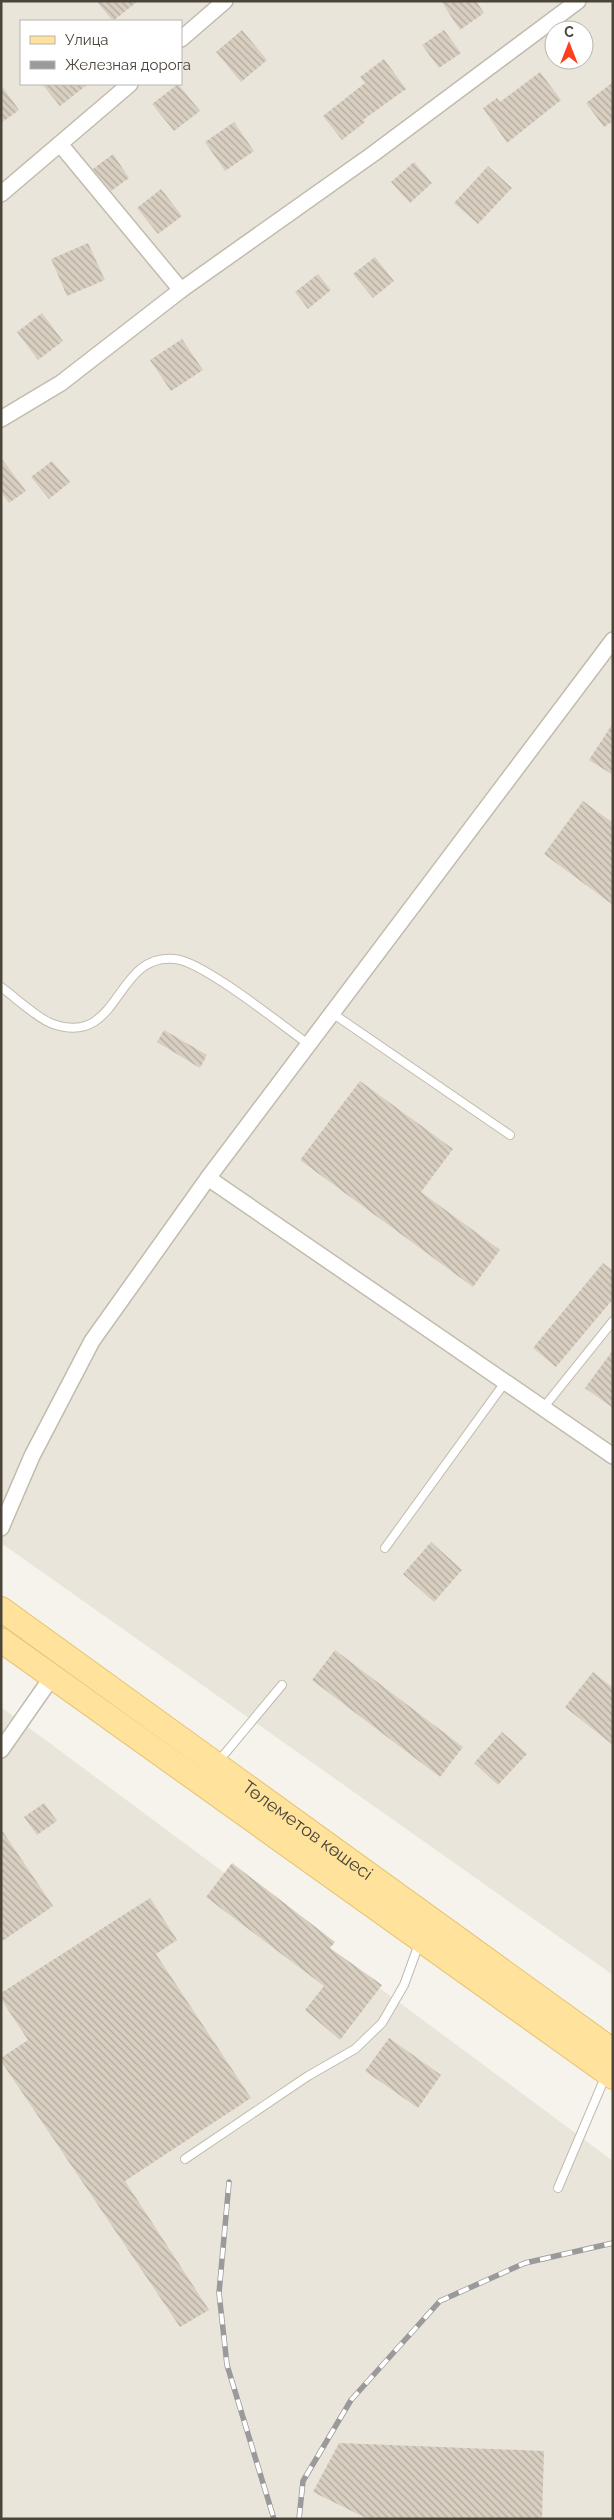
<svg xmlns="http://www.w3.org/2000/svg" width="614" height="2520" font-family="Raleway,sans-serif">
  <defs>
    <pattern id="building-back-hatch" width="6" height="6" patternUnits="userSpaceOnUse" patternTransform="scale(1.25)"><rect width="6" height="6" fill="#d8cfc1"/><path d="M-1 5l2 2M0 0l6 6M5-1l2 2" fill="none" stroke="#b1aa9e"/></pattern>
  </defs>
  <rect width="100%" height="100%" fill="#f6f3ec"/>
  <g fill="#eae5da" fill-rule="evenodd">
    <path d="M1,1h612v1974l-612,-432zM21,21h160v63h-160zM554,30h30v30h-30z"/>
    <polygon points="1,1707 613,2161 613,2519 1,2519"/>
  </g>
  <g fill="url(#building-back-hatch)">
    <polygon points="96,1 138,1 113,21"/>
    <polygon points="441,1 476,1 484,13 460,30"/>
    <polygon points="242,30 267,60 241,82 216,52"/>
    <polygon points="444,30 461,53 439,68 422,45"/>
    <polygon points="384,59 406,89 363,120 365,122 342,140 323,116 365,83 360,77"/>
    <polygon points="540,72 561,100 507,143 483,108 497,98 500,102"/>
    <polygon points="613,82 613,121 604,127 586,103"/>
    <polygon points="42,84 88,84 60,106"/>
    <polygon points="178,84 200,111 174,131 152,104"/>
    <polygon points="1,85 19,110 1,123"/>
    <polygon points="234,122 254,151 225,171 205,142"/>
    <polygon points="113,154 129,178 111,191 93,169"/>
    <polygon points="414,162 432,183 410,203 391,182"/>
    <polygon points="488,166 512,188 478,224 454,203"/>
    <polygon points="161,189 182,216 158,234 137,208"/>
    <polygon points="88,243 105,280 67,296 51,259"/>
    <polygon points="375,257 394,281 373,298 353,274"/>
    <polygon points="318,274 331,290 308,309 295,292"/>
    <polygon points="42,313 63,341 38,360 17,332"/>
    <polygon points="182,339 203,370 171,391 150,360"/>
    <polygon points="1,458 26,491 9,503 1,492"/>
    <polygon points="52,461 70,482 49,499 31,477"/>
    <polygon points="613,723 613,775 589,760"/>
    <polygon points="583,801 613,823 613,905 544,854"/>
    <polygon points="164,1030 207,1055 200,1068 157,1042"/>
    <polygon points="360,1081 453,1149 421,1192 500,1250 473,1287 300,1160"/>
    <polygon points="603,1263 613,1271 613,1299 556,1367 533,1348"/>
    <polygon points="613,1350 613,1408 585,1388"/>
    <polygon points="431,1542 462,1570 434,1602 403,1574"/>
    <polygon points="335,1650 463,1747 440,1777 312,1680"/>
    <polygon points="593,1672 613,1688 613,1745 565,1707"/>
    <polygon points="502,1732 527,1754 498,1785 474,1763"/>
    <polygon points="44,1803 57,1821 37,1835 24,1817"/>
    <polygon points="1,1829 53,1906 1,1942"/>
    <polygon points="232,1863 335,1942 330,1948 382,1985 340,2040 305,2010 324,1986 206,1897"/>
    <polygon points="150,1898 177,1940 156,1954 251,2098 125,2181 209,2310 180,2327 1,2061 1,2058 28,2040 1,1999 1,1993"/>
    <polygon points="389,2038 441,2075 418,2108 365,2071"/>
    <polygon points="339,2443 544,2451 542,2519 368,2519 313,2492"/>
  </g>
  <g fill="none" stroke-linecap="round" stroke-linejoin="round">
    <g stroke="#c2bbae" stroke-width="10">
      <g id="service">
        <path d="M1,987c14,10 37,32 52,37 68,24 61,-72 122,-65 27,2 107,66 133,85"/>
        <polyline points="332,1013 510,1135"/>
        <polyline points="544,1407 613,1321"/>
        <polyline points="385,1548 506,1381"/>
        <polyline points="217,1763 282,1685"/>
        <polyline points="185,2159 308,2076 355,2049 382,2023 404,1985 420,1941"/>
        <polyline points="558,2188 606,2075"/>
      </g>
    </g>
    <g stroke="#c2bbae" stroke-width="18">
      <g id="minor">
        <polyline points="181,39 225,1"/>
        <polyline points="60,144 181,290"/>
        <polyline points="1,194 130,84"/>
        <polyline points="1,419 61,383 181,290 373,154 578,1"/>
        <polyline points="208,1178 613,1456"/>
        <polyline points="1,1528 32,1456 92,1341 208,1178 613,640"/>
        <polyline points="1,1750 52,1677"/>
      </g>
    </g>
    <g stroke="#e6c16a" stroke-width="26">
      <g id="primary">
        <path id="s1" d="M1,1609l612,442"/>
        <polyline points="1,1640 613,2077"/>
      </g>
    </g>
    <use href="#service" stroke="#fff" stroke-width="8"/>
    <use href="#minor" stroke="#fff" stroke-width="15"/>
    <use href="#primary" stroke="#ffe39c" stroke-width="24"/>
    <g stroke="#9a9a9a" stroke-width="5.5">
      <g id="rail">
        <polyline points="229,2182 219,2293 227,2365 274,2519"/>
        <polyline points="299,2519 303,2481 351,2400 440,2301 525,2263 613,2243"/>
      </g>
    </g>
    <use href="#rail" stroke="#fff" stroke-width="4" stroke-dasharray="11" stroke-linecap="butt"/>
  </g>
  <g text-anchor="middle" stroke-width="4" stroke-linejoin="round" paint-order="stroke">
    <g font-size="18" fill="#4b4439" stroke="#fff">
      <text dy="6" stroke="none"><textPath href="#s1" startOffset="378">Төлеметов көшесі</textPath></text>
    </g>
  </g>
  <rect width="614" height="2520" fill="none" stroke="#4b4439" stroke-width="5"/>
  <rect x="20" y="20" width="162" height="65" fill="#ffffff" stroke="#b7b4b0"/>
  <rect x="30" y="36" width="25" height="8" fill="#ffe39c" stroke="#b7b4b0"/>
  <text x="65" y="45" font-size="15" fill="#4b4439">Улица</text>
  <rect x="30" y="61" width="25" height="8" fill="#9a9a9a" stroke="#b7b4b0"/>
  <text x="65" y="70" font-size="15" fill="#4b4439">Железная дорога</text>
  <g transform="translate(569 45)"><circle r="24" fill="#ffffff" stroke="#b7b4b0"/>
  <path d="M0-4L9 19L0 12L-9 19Z" fill="#fc3f1d"/>
  <text y="-8" font-size="14" font-weight="bold" text-anchor="middle" fill="#4b4439">С</text>
  </g>
</svg>
